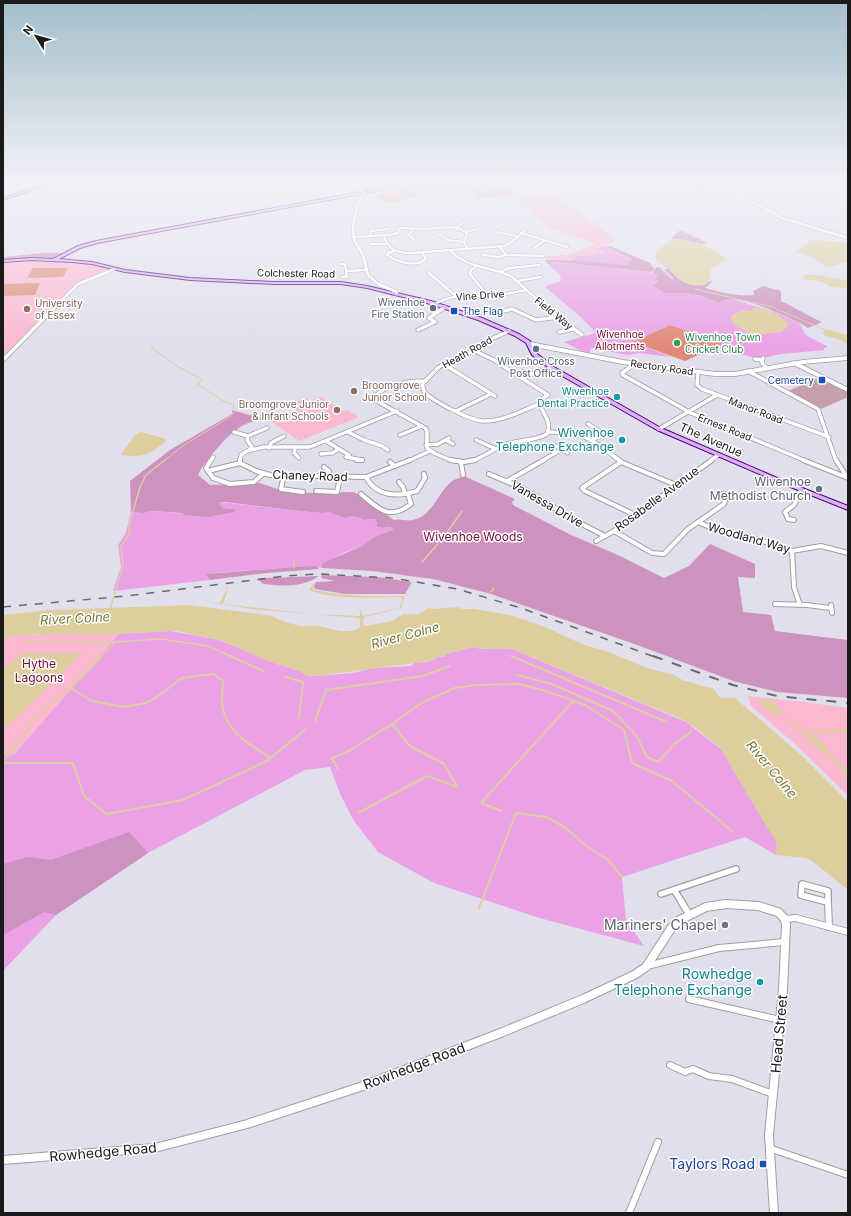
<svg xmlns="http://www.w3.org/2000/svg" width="851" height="1216" font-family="Inter,sans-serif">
  <rect width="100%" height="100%" fill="#e2dfed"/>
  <g fill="#eaa1e6" fill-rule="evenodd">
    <polygon points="605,246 631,260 629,264 625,265 573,260 576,256 594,255 600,250 598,250 599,248"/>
    <path d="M549,261l101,11 9,4 -2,7 -3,1 11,9h22l15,3 17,7 6,-3 7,-1 43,13 24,11 7,12 22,12 -4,1v2l-43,4 -18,4 -12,-1 -31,-9 -1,-2 2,-3 -51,-18 -37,17 39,15 -34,-4 -10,2 -37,-7 -2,5 -5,-1 -20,-10 32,-9 -13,-14 -38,-32 1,-1 15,-5 -1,-6 -11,-10 2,-1zM754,308h6l24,22 -4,2 -28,2 -19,-11 -2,-6c9,-6 11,-6 21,-6z"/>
    <polygon points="219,502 300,511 322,513 330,512 358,517 363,520 374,519 377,522 376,525 382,528 390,527 394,530 376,536 362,546 343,553 322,564 322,568 308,566 214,573 206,574 210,580 113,591 121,567 118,545 125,535 131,512 143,513 151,511 216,516 222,514 230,513 220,505"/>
    <path d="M171,631l48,9 58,24 25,8 5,3 10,1 35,-3 22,-5 37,-2 3,-3c8,-1 17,0 23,-6h7l2,-3 28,-7 7,2h31l174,73 36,28 53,89 2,7 -1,9 -31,-18 -123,40 4,43 18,26 -108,-29 -102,-34 -56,-31 -24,-31 -14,-27 -10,-27 -25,3 -157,83 -92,62 -53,56v-334l59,-4 50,1z"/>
  </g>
  <g fill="#ce92bf">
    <path d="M680,230l24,11 4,2c-8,4 -27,-5 -37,-4z"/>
    <path d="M610,246l40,17 5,7 1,-3h3l14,13v-2l-9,-8 5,-2c5,10 20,19 31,17 5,-1 8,-4 13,-4l-8,7c15,4 33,9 49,7l-1,-4 10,-5 18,5v10c14,6 26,15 41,21l-14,6c-14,-9 -61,-30 -77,-29 -5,0 -8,1 -12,4l-17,-7 -15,-3h-22l-12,-8 4,-2 1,-2 -3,-4 4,-1 -6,-3v-2l-3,1 -100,-11 1,3h-3l-3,-4h28l52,5 4,-1 2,-5 -24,-12z"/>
    <polygon points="42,253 67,253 50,259 3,260 3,257"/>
    <path d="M232,410l24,7 25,3c-12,5 -13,-1 -22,0 -5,1 -16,4 -20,8 -12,7 -36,35 -41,47l12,10 50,-2 20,7 28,3 45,-1 7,3 34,25c12,-2 12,4 27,-3 18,-10 21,-40 45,-40l47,21 2,2 -3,2 1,3 56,29 51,22 44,22 25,-12 21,-22 45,20v14l-17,-1 5,35 28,3 4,16 73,9v58l-71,-6 -44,-11 -93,-35 -149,-52 -58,-15 -61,-8 -50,-3v-4l5,-3 35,-15 14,-10 18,-6 -4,-3 -8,1 -6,-2 1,-4 -3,-3 -11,1 -5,-3 -8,-1 -5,2 -15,-6 -8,1 -22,-2 -75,-9h-6c2,8 10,7 16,7l-1,3 -25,5 -25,-2 -1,-2 -32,-2 -8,2 -12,-1 -1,-31 40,-31 62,-36z"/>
    <polygon points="308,566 316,566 319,569 267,573 210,580 206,574"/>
    <polygon points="322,575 377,577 412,582 405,594 345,594 315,589 314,587 316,582 335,581 321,578"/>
    <path d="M319,576c-17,12 -37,10 -56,8l-4,-4 1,-2h7z"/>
    <polygon points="129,832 148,853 56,915 44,912 3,935 3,864 28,857 51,860"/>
  </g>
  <polygon fill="#c69fab" points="818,378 848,392 848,397 821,409 788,391"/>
  <g fill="#fbb8d1">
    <polygon points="417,181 501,181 517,196 437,201 402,185"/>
    <polygon points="532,193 552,195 559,198 609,233 615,241 614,242 599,248 598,250 604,251 604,254 576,256 571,261 547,259 547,256 557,256 560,254 567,255 596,244 549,228 518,197"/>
    <polygon points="41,260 94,264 110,269 78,284 3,360 3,262"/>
    <polygon points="321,397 344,411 347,410 359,417 299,441 273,423 299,413 294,406 298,401 306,398 310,401"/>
    <polygon points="62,633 120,633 14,755 3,756 3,637"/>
    <polygon points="748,696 803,702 848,708 848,796 794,743 751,706"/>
  </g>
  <g fill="#e08978">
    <polygon points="500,182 505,188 473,191 467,186"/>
    <polygon points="404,188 420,195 389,203 373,196"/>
    <polygon points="507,189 513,195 480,198 474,192"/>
    <polygon points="33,268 68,268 63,277 27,278"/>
    <polygon points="40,283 35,295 3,296 3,284"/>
    <polygon points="670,325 722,343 719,345 720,348 716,347 685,361 633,342"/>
  </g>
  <g fill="#ddce9d">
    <polygon points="686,181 702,185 708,192 697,198 689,198 693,190 683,184"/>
    <path d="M670,240c20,-3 41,6 56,19l-15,10c-1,4 -1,9 -3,13 -9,11 -34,-5 -39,-14h-3l-10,-9v-6z"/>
    <polygon points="811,240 843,242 848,244 848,262 827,267 810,256 795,252"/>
    <polygon points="804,275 819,275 848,281 848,288 830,287 821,281 805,280"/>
    <path d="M754,308c13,0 27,7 35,17l-1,2c-12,8 -28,8 -42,6l-2,-5c-8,1 -11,-4 -13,-11l11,-7 10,1z"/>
    <polygon points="825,330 830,330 848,335 848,344 838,339 824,335 823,333"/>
    <path d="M141,432l26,7c-9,12 -31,22 -46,15l14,-19z"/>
    <path d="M315,583l-2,5 1,2c29,6 59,7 88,6l3,1 -4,11 -37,9 -1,6 2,3 27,-5 11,-7c10,1 17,1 25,-6l6,1 23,-2 6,2h11l40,7 31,11 37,17 29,9 36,15 27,7 10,6 7,1 11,4 10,2 9,10h14l64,55 49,49v88l-37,-30 -6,-2 -29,-3 1,-9 -2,-7 -9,-13 -46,-78 -24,-20 -15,-9 -169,-70h-29l-9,-2 -28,7 -1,3h-8l-6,4 -114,15h-10l-8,-5 -34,-11 -42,-19 -47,-10 -64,3h-75l-34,3v-22l48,-5 139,-5 82,11c7,4 21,9 30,10 5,0 10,-1 16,0 10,2 34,10 42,1v-8l-1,-1 -107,-9 -54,-9 22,3 7,-14 -4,-2 26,5 -21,-4 -5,16 89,10 48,2v-6l-2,-2 2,1 3,7 36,-8 4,-8 -2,-3c-27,1 -68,3 -92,-7l4,-6z"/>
    <polygon points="24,653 82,653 3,730 3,668"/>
    <path d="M762,700h9l7,7 3,6 25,19 42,-3v3l-40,2c9,4 20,11 22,22l18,14v8l-15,-17 -26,-22 -2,-5 -23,-19c-8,0 -16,-6 -22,-12z"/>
  </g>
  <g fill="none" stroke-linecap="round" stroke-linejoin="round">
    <g stroke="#ddce9d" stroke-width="1">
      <polyline points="695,289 772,307 825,330"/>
      <polyline points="152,342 152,348 177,366 203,380 197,384 228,404 233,404 234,412 231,416 181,447 164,461"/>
    </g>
    <g stroke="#ddce9d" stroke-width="1.5">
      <polyline points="442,540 462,511"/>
      <polyline points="294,560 294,568"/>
      <polyline points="422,562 438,544"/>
      <polyline points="490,592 493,590 493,587"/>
      <polyline points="110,609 123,566 121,547 130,532 129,525 140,487 146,475 165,460"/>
      <polyline points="21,641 115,642 101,657"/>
      <polyline points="115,642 161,639 208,646 232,657"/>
      <polyline points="511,656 513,657"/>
    </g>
    <g stroke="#ddce9d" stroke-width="2">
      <path d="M102,656l-31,32 21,13 32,6 22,-4 11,-6 25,-19 31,-4 10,7c0,10 -3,22 1,32 6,21 29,34 47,45"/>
      <polyline points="230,656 263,671"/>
      <polyline points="511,656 667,722"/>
      <polyline points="517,675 552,684 613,711 636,735 647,757 658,762 676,743 692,731"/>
      <polyline points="285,677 303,682 299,718"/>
      <polyline points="315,721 326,690 423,676 450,666"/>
      <polyline points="3,762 38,715 71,688"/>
      <polyline points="3,763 73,763 84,796 107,814 183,800 267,761 306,729"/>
      <polyline points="338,769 332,758 347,752 392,724 423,702 455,688 477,685 519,684 546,691 585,705 624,730 632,763 672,781 732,831"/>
      <polyline points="501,811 481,803 573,701"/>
      <polyline points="358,813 427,776 457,787 444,764 410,746 392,724"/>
      <polyline points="479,908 516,813 546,817 563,826 589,848 608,860 622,877"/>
    </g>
    <g stroke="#9e9e9e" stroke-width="3.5">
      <g id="minor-far4">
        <polyline points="399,228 425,229 452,227 462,230 467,233 464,242 467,248"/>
        <polyline points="413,228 409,235 414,240"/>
        <polyline points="456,228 463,223"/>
        <polyline points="466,232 477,229"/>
        <polyline points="496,232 517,236"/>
        <polyline points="521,233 567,247"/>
        <polyline points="438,235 440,234 447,240 464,242"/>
        <polyline points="371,236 370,231 389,229"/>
        <path d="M384,236c4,14 13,17 27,17l93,-7 5,-2 16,-13"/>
        <polyline points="354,237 390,235 398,233 399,228"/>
        <polyline points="370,244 386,244"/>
        <polyline points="499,246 506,255 543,256"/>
        <polyline points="534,248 545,240"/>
        <polyline points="450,250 457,257 471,264 500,272 511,276 543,305"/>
        <path d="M394,251l-6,2 -1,2c10,7 28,13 39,4l-4,-7"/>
        <polyline points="483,255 498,257 506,255"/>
        <polyline points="341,264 345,264 347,277 342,277"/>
        <polyline points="476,267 471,270 470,274 487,295"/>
        <polyline points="346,271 366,270"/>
        <polyline points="500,272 510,268 540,265"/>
        <polyline points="429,273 457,297"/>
        <polyline points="517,281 541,277"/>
        <path d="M435,304c20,-12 41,-7 63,-9 10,-1 19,-3 28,-5"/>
        <polyline points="57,305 78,284 115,269"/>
      </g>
    </g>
    <g stroke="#9e9e9e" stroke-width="5">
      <g id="minor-far3">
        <polyline points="542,304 582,335"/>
        <polyline points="495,313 512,309 536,320 558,317"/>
        <polyline points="435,322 429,318 445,307"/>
        <polyline points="418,330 435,322"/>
        <path d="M509,331l-20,9 -22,14 -28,13 -16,16c-1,5 1,10 6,13 10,8 41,24 53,25 20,1 39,-10 57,-17"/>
        <polyline points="559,332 574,329"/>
        <polyline points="763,358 762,363 767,368"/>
        <polyline points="755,359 762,360"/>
        <polyline points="3,360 58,304"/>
        <polyline points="634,364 622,373 623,375 691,413 806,461"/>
        <polyline points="445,365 495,396"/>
        <polyline points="748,371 818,409 836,461"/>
        <polyline points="698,372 697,385 702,389 829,437"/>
        <polyline points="521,377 552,368"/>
        <path d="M426,381c-18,0 -42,3 -53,18l52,29 2,3v17l9,6 17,7"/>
        <polyline points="456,411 491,394"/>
        <polyline points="588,424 602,433 593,440"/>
        <polyline points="659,429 717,395"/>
        <polyline points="234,432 248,436"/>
        <polyline points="348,432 364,440 382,446 388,450"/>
        <polyline points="549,432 579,434 599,445 620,461"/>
        <polyline points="400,435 422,426"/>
        <polyline points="446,440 453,444"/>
        <polyline points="476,440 496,449"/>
        <polyline points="326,441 349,455 346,457 362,460"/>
        <polyline points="426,445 438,444 449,438"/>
        <polyline points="556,446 568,453"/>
        <polyline points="269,448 271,443 284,436"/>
        <polyline points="250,449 252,447 247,440 248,436 267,428"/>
        <polyline points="295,449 294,453 299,458"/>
        <polyline points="321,454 332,453 339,449"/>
        <polyline points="211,461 213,457"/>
        <polyline points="240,461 241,455 247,451 264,447 310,447 397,411"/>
        <polyline points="408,461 430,451"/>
        <path d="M473,461c13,-6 24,-14 37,-18 13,-4 25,-2 37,-9 5,-11 -3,-20 -8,-30l1,-4 8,-5 -54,-35 -21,-10"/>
        <polyline points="542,461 562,449"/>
        <polyline points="710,461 718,455"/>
      </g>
    </g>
    <g stroke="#9e9e9e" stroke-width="6">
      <g id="minor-far2">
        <polyline points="211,460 206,468 213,478 230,484 254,482 263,474"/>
        <polyline points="240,460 240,463 256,471 270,475 366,477 410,460"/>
        <polyline points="357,460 362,460"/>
        <polyline points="450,460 464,462 475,460"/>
        <polyline points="619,460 621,462"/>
        <polyline points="803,460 848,478"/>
        <polyline points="836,460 847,477"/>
        <polyline points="390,462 395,466"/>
        <polyline points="461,463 463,475"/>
        <polyline points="324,467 329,471 328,477"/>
        <polyline points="208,471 240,463"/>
        <polyline points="489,474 524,489 576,521 605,536"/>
        <polyline points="284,475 281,489 303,492"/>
        <path d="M366,477c10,20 32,20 51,14l8,-13 -1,-4"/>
        <polyline points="507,481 544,460"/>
        <polyline points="399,482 403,487 405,494"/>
        <polyline points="316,491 337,492 340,477"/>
        <path d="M361,494c18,15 28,27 50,10l-3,-10"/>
        <polyline points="723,494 732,495"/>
        <polyline points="635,515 585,491 582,488 621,462 676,485"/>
        <polyline points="794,520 788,519 785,512 794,505 801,490"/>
        <polyline points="698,522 714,529 762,541 792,551 821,546 848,553"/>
        <polyline points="614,531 652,553 664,554 688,529 724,504 727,494"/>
        <polyline points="596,541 614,531 712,460"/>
        <polyline points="792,551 794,587 800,605"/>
        <polyline points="775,604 807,605 830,608"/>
        <polyline points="831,605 832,613"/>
      </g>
    </g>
    <g stroke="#9e9e9e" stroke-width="8">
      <g id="minor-far1">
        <polyline points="674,890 683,904"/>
        <polyline points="661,894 736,869"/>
        <polyline points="827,902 801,895 802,884 828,891 828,904"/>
      </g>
    </g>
    <g stroke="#9e9e9e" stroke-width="8">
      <g id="minor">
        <polyline points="682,903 689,914"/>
        <polyline points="828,903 829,927"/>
        <polyline points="785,919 796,918 848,932"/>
        <polyline points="647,966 719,948 785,942"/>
        <polyline points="689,999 780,1020"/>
        <polyline points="670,1065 685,1072 693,1069 709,1076 732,1079 773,1094"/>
        <polyline points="769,1148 848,1175"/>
        <polyline points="629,1213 658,1142"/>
      </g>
    </g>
    <g stroke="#9e9e9e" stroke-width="4">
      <g id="tertiary-far3">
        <polyline points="352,181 364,193 357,206 353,227 354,240 363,255 368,275 378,284 397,292 396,294"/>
        <polyline points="707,181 742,196 782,218 848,238"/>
      </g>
    </g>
    <g stroke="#9e9e9e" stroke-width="5.5">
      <g id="tertiary-far2">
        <polyline points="530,344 623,362 715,374 735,374 803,362 848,358"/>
        <polyline points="794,363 848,390"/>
      </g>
    </g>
    <g stroke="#9e9e9e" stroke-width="8">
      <polyline id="tertiary-far1" points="724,904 731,904"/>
    </g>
    <g stroke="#9e9e9e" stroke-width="10">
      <polyline id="tertiary" points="3,1160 155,1148 247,1124 363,1086 503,1032 583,999 634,975 646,967 672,927 680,920 706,907 726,904 758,906 778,912 785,919 786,925 783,990 769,1135 774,1213"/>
    </g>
    <g stroke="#4b0172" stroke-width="2">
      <polygon id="secondary" points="408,181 415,181 377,191 97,243 80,248 59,259 92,262 125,270 190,278 274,282 341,282 367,286 431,301 482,318 519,334 530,341 536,353 554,367 661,428 782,480 848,506 848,510 778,482 657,430 550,369 532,355 526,343 515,336 478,320 427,303 367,288 341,284 274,284 190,280 125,272 92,264 72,262 32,260 3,262 3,260 32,258 53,259 78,246 96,241 377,189"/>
    </g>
    <g stroke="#1f0091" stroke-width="2">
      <polygon id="primary" points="53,181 59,181 3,200 3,198"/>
    </g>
    <use href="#minor-far4" stroke="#fff" stroke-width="2.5"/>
    <use href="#minor-far3" stroke="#fff" stroke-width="3.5"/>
    <use href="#minor-far2" stroke="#fff" stroke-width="4"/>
    <use href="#minor-far1" stroke="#fff" stroke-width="5.5"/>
    <use href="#minor" stroke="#fff" stroke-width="6"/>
    <use href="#tertiary-far3" stroke="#fff" stroke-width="3"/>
    <use href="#tertiary-far2" stroke="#fff" stroke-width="4"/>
    <use href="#tertiary-far1" stroke="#fff" stroke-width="6"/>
    <use href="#tertiary" stroke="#fff" stroke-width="8"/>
    <use href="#secondary" fill="#dcaefb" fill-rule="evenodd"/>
    <use href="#primary" fill="#9e92ff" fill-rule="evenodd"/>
    <polyline stroke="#686868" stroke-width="1.5" stroke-dasharray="8 8" stroke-linecap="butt" points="3,607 126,596 285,576 319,574 393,578 457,589 521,608 655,657"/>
    <polyline stroke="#686868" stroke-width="2" stroke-dasharray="10 10" stroke-linecap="butt" points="653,656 733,685 777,696 848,703"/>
  </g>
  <linearGradient id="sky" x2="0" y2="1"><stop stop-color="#a3beca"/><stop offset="0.52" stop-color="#f2f1f7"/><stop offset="1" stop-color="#f2f1f7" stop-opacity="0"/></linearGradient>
  <rect width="851" height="351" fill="url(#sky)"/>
  <g fill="#5c6f8a" stroke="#fff" stroke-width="1.5">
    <circle cx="433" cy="308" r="4"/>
    <circle cx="536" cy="349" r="4"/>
  </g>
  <g fill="#8d6e63" stroke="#fff" stroke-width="1.5">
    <circle cx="27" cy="309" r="4"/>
    <circle cx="354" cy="391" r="4"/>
    <circle cx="337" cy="410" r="4"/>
  </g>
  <g fill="#1a4fb4" stroke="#fff" stroke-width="1.5">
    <rect x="450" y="307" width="8" height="8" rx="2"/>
    <rect x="818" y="376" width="8" height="8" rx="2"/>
    <rect x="759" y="1160" width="8" height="8" rx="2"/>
  </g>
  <circle fill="#2e9e5b" stroke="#fff" stroke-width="1.5" cx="677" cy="343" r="4"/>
  <g fill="#0f9aa8" stroke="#fff" stroke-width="1.5">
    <circle cx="617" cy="397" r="4"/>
    <circle cx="622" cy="440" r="4"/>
    <circle cx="760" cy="982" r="4"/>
  </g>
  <g fill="#6b7280" stroke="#fff" stroke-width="1.5">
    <circle cx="819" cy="489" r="4"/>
    <circle cx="725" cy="925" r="4"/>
  </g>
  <g text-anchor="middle" stroke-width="3" stroke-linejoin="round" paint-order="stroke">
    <g font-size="10" fill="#1a1a1a" stroke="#fff">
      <text transform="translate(296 273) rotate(1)" y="4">Colchester Road</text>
      <text transform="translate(480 295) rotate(-4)" y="4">Vine Drive</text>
      <text transform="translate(554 313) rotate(39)" y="4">Field Way</text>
      <text transform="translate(467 352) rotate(-29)" y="4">Heath Road</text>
      <text transform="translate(662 367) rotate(8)" y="4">Rectory Road</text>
      <text transform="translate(756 410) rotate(21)" y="4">Manor Road</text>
      <text transform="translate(725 427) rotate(22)" y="4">Ernest Road</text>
    </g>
    <g font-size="10" fill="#4e5e75" stroke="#fff" text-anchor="end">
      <text x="425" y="306">Wivenhoe<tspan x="425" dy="12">Fire Station</tspan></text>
      <text x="536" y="365" text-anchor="middle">Wivenhoe Cross<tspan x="536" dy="12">Post Office</tspan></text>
    </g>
    <g font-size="10" fill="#785e54" stroke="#fff" text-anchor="start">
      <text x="35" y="307">University<tspan x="35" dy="12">of Essex</tspan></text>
      <text x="362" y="389">Broomgrove<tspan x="362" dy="12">Junior School</tspan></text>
      <text x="329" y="408" text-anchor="end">Broomgrove Junior<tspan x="329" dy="12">&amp; Infant Schools</tspan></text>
    </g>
    <g font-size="10" fill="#164399" stroke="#fff" text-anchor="start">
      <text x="462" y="315">The Flag</text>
      <text x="814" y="384" text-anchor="end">Cemetery</text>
    </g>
    <g font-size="10" fill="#7a0731" stroke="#fff">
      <text x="620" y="338">Wivenhoe<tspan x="620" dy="12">Allotments</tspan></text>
    </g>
    <g font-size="10" fill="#27864d" stroke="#fff" text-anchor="start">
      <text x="685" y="341">Wivenhoe Town<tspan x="685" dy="12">Cricket Club</tspan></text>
    </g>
    <g font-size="10" fill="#0d838f" stroke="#fff" text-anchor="end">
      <text x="609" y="395">Wivenhoe<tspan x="609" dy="12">Dental Practice</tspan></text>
    </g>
    <g font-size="12" fill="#0d838f" stroke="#fff" text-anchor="end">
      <text x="614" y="437">Wivenhoe<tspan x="614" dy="14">Telephone Exchange</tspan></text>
    </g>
    <g font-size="12" fill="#1a1a1a" stroke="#fff">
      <text transform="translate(711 440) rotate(24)" y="4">The Avenue</text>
      <text transform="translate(310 476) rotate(2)" y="4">Chaney Road</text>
      <text transform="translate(657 499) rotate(-36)" y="4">Rosabelle Avenue</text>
      <text transform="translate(547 504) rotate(30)" y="4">Vanessa Drive</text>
      <text transform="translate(749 538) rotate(16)" y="4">Woodland Way</text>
    </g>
    <g font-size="12" fill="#5b616d" stroke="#fff" text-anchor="end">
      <text x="811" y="486">Wivenhoe<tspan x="811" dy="14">Methodist Church</tspan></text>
    </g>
    <g font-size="12" fill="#7a0731" stroke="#fff">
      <text x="473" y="541">Wivenhoe Woods</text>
      <text x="39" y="668">Hythe<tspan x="39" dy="14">Lagoons</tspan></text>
    </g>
    <g font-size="13" font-style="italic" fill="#727633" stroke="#fff">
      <text transform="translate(75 618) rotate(-3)" y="5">River Colne</text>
      <text transform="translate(405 635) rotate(-15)" y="5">River Colne</text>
      <text transform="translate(772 769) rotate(50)" y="5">River Colne</text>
    </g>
    <g font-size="14" fill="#5b616d" stroke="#fff" text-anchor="end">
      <text x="717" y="930">Mariners' Chapel</text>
    </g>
    <g font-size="14" fill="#0d838f" stroke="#fff" text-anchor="end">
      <text x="752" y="979">Rowhedge<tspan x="752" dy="16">Telephone Exchange</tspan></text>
    </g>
    <g font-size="14" fill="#1a1a1a" stroke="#fff">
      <text transform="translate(779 1034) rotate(-85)" y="5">Head Street</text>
      <text transform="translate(414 1066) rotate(-21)" y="5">Rowhedge Road</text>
      <text transform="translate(103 1152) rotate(-5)" y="5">Rowhedge Road</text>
    </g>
    <g font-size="14" fill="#164399" stroke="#fff" text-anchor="end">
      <text x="755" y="1169">Taylors Road</text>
    </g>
  </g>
  <rect width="851" height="1216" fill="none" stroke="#1a1a1a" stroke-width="8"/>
  <g transform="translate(36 36) rotate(307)" stroke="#ffffff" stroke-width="3" paint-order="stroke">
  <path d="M0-3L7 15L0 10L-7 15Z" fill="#1a1a1a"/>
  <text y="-6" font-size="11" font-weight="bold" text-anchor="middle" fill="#1a1a1a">N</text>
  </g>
</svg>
